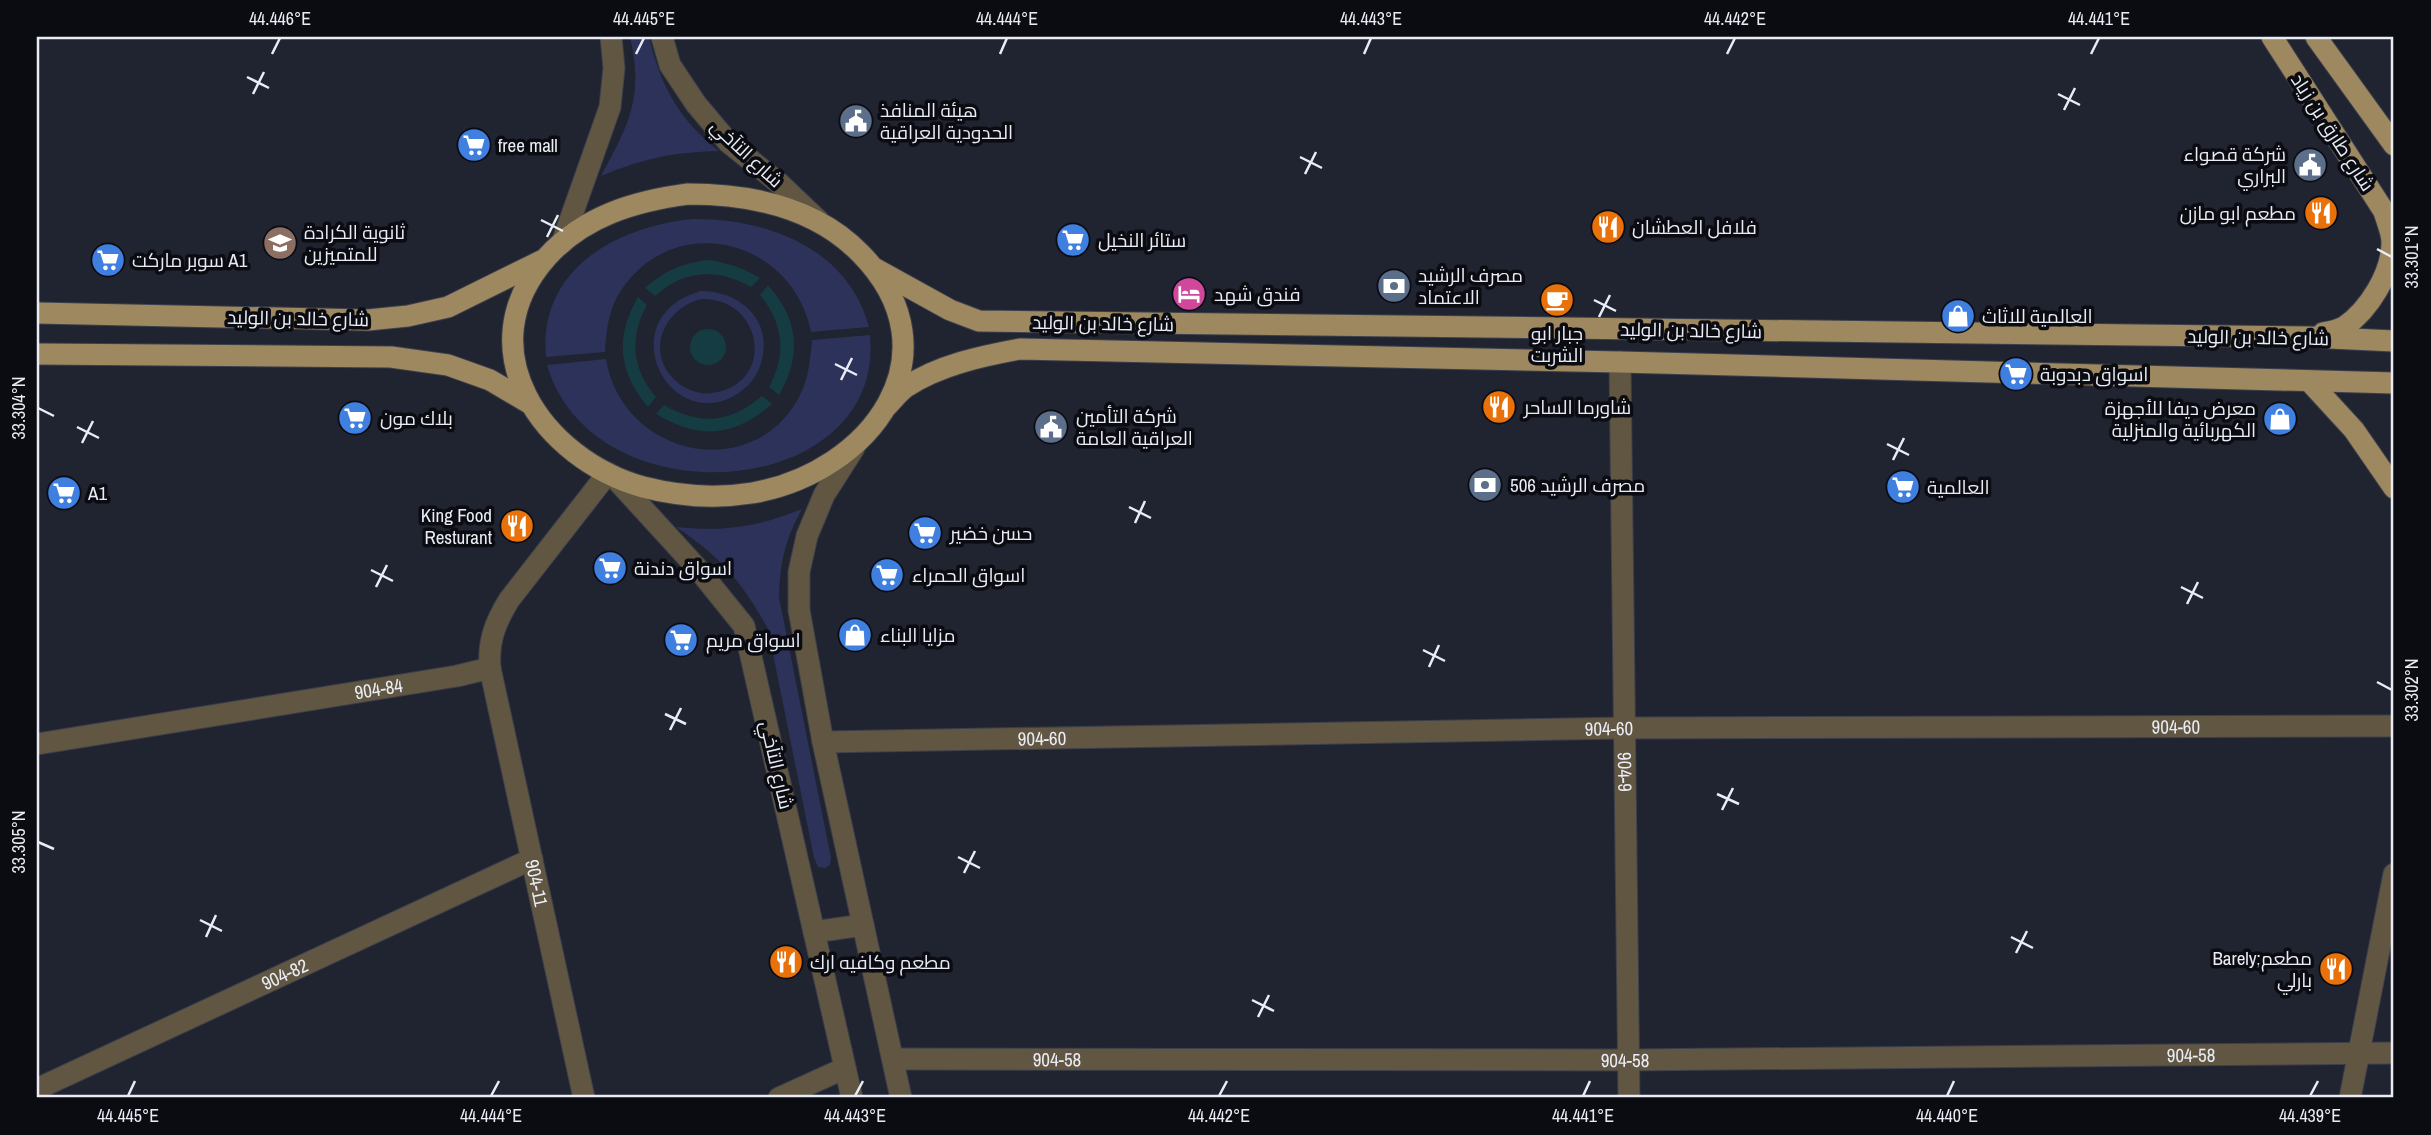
<svg xmlns="http://www.w3.org/2000/svg" width="2431" height="1135" font-family="'Archivo Narrow',Cairo,sans-serif">
  <rect width="100%" height="100%" fill="#202330"/>
  <g fill="#2c3259" fill-rule="evenodd">
    <path d="M630,37h19c11,48 31,84 70,114 -45,1 -77,8 -118,25 28,-52 43,-79 29,-139z"/>
    <path d="M692,219c75,-1 156,29 177,108l-58,5c-20,-98 -146,-123 -195,-33 -8,17 -10,34 -11,53l-59,5c-8,-88 70,-130 146,-138z"/>
    <path d="M701,291c37,0 71,27 61,68 -3,16 -14,29 -28,37 -69,37 -123,-80 -33,-105zM701,299c61,-2 75,81 16,93 -14,4 -29,-1 -40,-10 -33,-28 -14,-73 24,-83z"/>
    <path d="M870,335c16,166 -277,188 -323,30l59,-6c17,100 151,126 195,34 8,-17 9,-34 11,-53z"/>
    <path d="M802,509c-17,31 -22,53 -23,88l52,261 -1,7 -5,3 -7,-1 -4,-9 -46,-229c-26,-47 -47,-72 -92,-102 48,5 81,0 126,-18z"/>
  </g>
  <g fill="#153c42">
    <path d="M709,260c20,3 34,8 51,18l-9,9c-33,-19 -67,-17 -96,9l-10,-8c20,-18 38,-25 64,-28z"/>
    <path d="M768,285c31,35 34,70 11,110l-10,-8c18,-33 14,-64 -9,-92z"/>
    <path d="M638,297l9,8c-18,32 -15,64 9,92l-8,10c-30,-36 -33,-70 -10,-110z"/>
    <circle cx="708" cy="347" r="18"/>
    <path d="M762,396l10,8c-38,33 -73,36 -116,10l8,-9c37,21 66,18 98,-9z"/>
  </g>
  <g fill="none" stroke-linecap="round" stroke-linejoin="round">
    <g stroke="#3c3f4c" stroke-width="23">
      <g id="minor">
        <polyline points="662,37 670,65 696,104 728,142 780,184 819,221"/>
        <polyline points="562,243 610,107 614,68 611,37"/>
        <path id="s1" d="M1620,362l9,736"/>
        <path id="s2" d="M490,668l94,430"/>
        <path id="s3" d="M823,742l801,-14 770,-2"/>
        <path id="s4" d="M37,744l420,-68 33,-8c-2,-27 5,-45 19,-68l99,-127"/>
        <path id="s5" d="M893,1059l736,1 765,-7"/>
        <path id="s6" d="M37,1089l495,-230"/>
        <polyline points="779,1098 845,1068"/>
      </g>
    </g>
    <g stroke="#3c3f4c" stroke-width="23">
      <g id="tertiary">
        <polyline points="854,448 824,495 807,536 799,572 799,610 823,742 901,1098"/>
        <polyline points="613,476 698,569 744,626 852,1098"/>
        <polyline points="814,932 863,925"/>
        <polyline points="2350,1098 2394,874"/>
      </g>
    </g>
    <g stroke="#3c3f4c" stroke-width="23">
      <g id="primary">
        <polyline points="2272,37 2394,227"/>
        <polyline points="2316,37 2394,145"/>
        <path d="M688,194c62,0 127,13 172,59 100,101 10,220 -108,240 -37,6 -74,3 -109,-6 -100,-28 -178,-138 -96,-230 37,-41 88,-56 141,-63z"/>
        <polyline points="874,268 950,310 979,321 2309,337 2394,341"/>
        <polyline points="37,313 368,320 408,316 448,307 541,261"/>
        <path d="M2323,333c7,-1 15,-3 21,-6 25,-17 48,-54 48,-85 0,-8 -4,-18 -7,-27"/>
        <polyline points="37,354 391,357 448,365 490,380 529,403"/>
        <polyline points="2309,381 2354,430 2394,488"/>
        <path d="M887,406c6,-6 12,-14 19,-19 33,-22 76,-31 114,-38l600,13 774,21"/>
      </g>
    </g>
    <use href="#minor" stroke="#615642" stroke-width="21"/>
    <use href="#tertiary" stroke="#615642" stroke-width="21"/>
    <use href="#primary" stroke="#9d885f" stroke-width="21"/>
  </g>
  <path fill="none" stroke="#eaecf5" stroke-width="2.5" d="M272,54l8,-16M636,54l8,-16M1000,54l7,-16M1364,54l7,-16M1727,54l8,-16M2091,54l8,-16M247,77l22,11M253,94l11,-22M2058,94l22,11M2064,110l11,-22M1300,157l22,11M1305,174l11,-22M541,220l22,11M547,237l11,-22M2377,249l15,8M1594,300l22,11M1599,317l11,-22M835,364l22,11M841,380l11,-22M38,408l16,8M77,427l22,11M82,443l11,-22M1887,444l22,11M1893,460l11,-22M1129,507l22,11M1135,523l10,-22M371,570l22,11M376,587l11,-22M2181,587l22,11M2187,604l11,-22M1423,650l22,11M1429,667l10,-22M2377,682l15,8M665,714l21,10M670,730l11,-22M1717,794l22,10M1722,810l11,-22M38,842l16,7M958,857l22,11M964,873l11,-22M200,920l22,11M206,937l10,-22M2011,937l22,11M2016,953l11,-22M1252,1000l22,11M1258,1017l11,-22M128,1096l7,-15M491,1096l8,-15M855,1096l8,-15M1219,1096l8,-15M1583,1096l7,-15M1947,1096l7,-15M2310,1096l8,-15"/>
  <defs>
    <g id="civic-disc" transform="scale(1.75)"><circle r="9.5" fill="#5c6f8a" stroke="#0b0c12"/><path d="M-.6-6.5H3V-4.5H.6V-3L4-1V1h2V6H-6V1h2V-1L-.6-3ZM-1.2 2.5V6h2.4V2.5Z" fill="#fff"/></g>
    <g id="supermarket-disc" transform="scale(1.75)"><circle r="9.5" fill="#3f7fe0" stroke="#0b0c12"/><path d="M-6-5.5h2.5l.6 2H6L4.5 2H-2.5L-4.4-4H-6ZM-1.5 3.2a1.3 1.3 0 1 0 .1 0ZM3 3.2a1.3 1.3 0 1 0 .1 0Z" fill="#fff"/></g>
    <g id="restaurant-disc" transform="scale(1.75)"><circle r="9.5" fill="#e8710a" stroke="#0b0c12"/><path d="M-5-6h1v4h1v-4h1v4h1v-4h1v5L-1.5 .5V6h-2V.5L-5-1ZM5-6V6H3V1.5H1.5Q1.5-4 5-6Z" fill="#fff"/></g>
    <g id="school-disc" transform="scale(1.75)"><circle r="9.5" fill="#8d6e63" stroke="#0b0c12"/><path d="M0-5L7-2L0 1L-7-2ZM-4 1L0 2.5L4 1V4Q0 6-4 4Z" fill="#fff"/></g>
    <g id="bank-disc" transform="scale(1.75)"><circle r="9.5" fill="#5c6f8a" stroke="#0b0c12"/><path d="M-6-4H6V4H-6ZM0-2.3a2.3 2.3 0 1 0 0 4.6a2.3 2.3 0 1 0 0-4.6Z" fill="#fff"/></g>
    <g id="hotel-disc" transform="scale(1.75)"><circle r="9.5" fill="#d1479c" stroke="#0b0c12"/><path d="M-6-4.5h1.5V1H6V5H4.5V3h-9V5H-6ZM-4 0a1.8 1.8 0 1 1 3.6 0ZM.5 0V-2.5h3Q6-2.5 6 0Z" fill="#fff"/></g>
    <g id="cafe-disc" transform="scale(1.75)"><circle r="9.5" fill="#e8710a" stroke="#0b0c12"/><path d="M-5.5-4.5H6V0H3Q3 3.5 0 3.5H-2.5Q-5.5 3.5-5.5 0ZM3-3.2v2h1.7v-2ZM-6 4.5H4V6H-6Z" fill="#fff"/></g>
    <g id="shop-disc" transform="scale(1.75)"><circle r="9.5" fill="#3f7fe0" stroke="#0b0c12"/><path d="M-5-2.5h2.3a2.7 3.5 0 0 1 5.4 0H5L5.5 6h-11ZM-1.5-2.5h3a1.5 2.3 0 0 0-3 0Z" fill="#fff"/></g>
  </defs>
  <g fill-rule="evenodd">
    <use href="#civic-disc" x="856" y="121"/>
    <use href="#supermarket-disc" x="474" y="145"/>
    <use href="#civic-disc" x="2310" y="165"/>
    <use href="#restaurant-disc" x="2321" y="213"/>
    <use href="#restaurant-disc" x="1608" y="227"/>
    <use href="#supermarket-disc" x="1073" y="240"/>
    <use href="#school-disc" x="280" y="243"/>
    <use href="#supermarket-disc" x="108" y="260"/>
    <use href="#bank-disc" x="1394" y="286"/>
    <use href="#hotel-disc" x="1189" y="294"/>
    <use href="#cafe-disc" x="1557" y="300"/>
    <use href="#shop-disc" x="1958" y="316"/>
    <use href="#supermarket-disc" x="2016" y="374"/>
    <use href="#restaurant-disc" x="1499" y="407"/>
    <use href="#supermarket-disc" x="355" y="418"/>
    <use href="#shop-disc" x="2280" y="419"/>
    <use href="#civic-disc" x="1051" y="427"/>
    <use href="#bank-disc" x="1485" y="485"/>
    <use href="#supermarket-disc" x="1903" y="487"/>
    <use href="#supermarket-disc" x="64" y="493"/>
    <use href="#restaurant-disc" x="517" y="526"/>
    <use href="#supermarket-disc" x="925" y="533"/>
    <use href="#supermarket-disc" x="610" y="568"/>
    <use href="#supermarket-disc" x="887" y="575"/>
    <use href="#shop-disc" x="855" y="635"/>
    <use href="#supermarket-disc" x="681" y="640"/>
    <use href="#restaurant-disc" x="786" y="962"/>
    <use href="#restaurant-disc" x="2336" y="969"/>
  </g>
  <g text-anchor="middle" stroke-width="7" stroke-linejoin="round" paint-order="stroke">
    <g font-size="19" fill="#eaecf5" stroke="#0b0c12" text-anchor="start">
      <text x="880" y="117">هيئة المنافذ<tspan x="880" dy="22">الحدودية العراقية</tspan></text>
      <text x="498" y="152">free mall</text>
      <text x="2286" y="161" text-anchor="end">شركة قصواء<tspan x="2286" dy="22">البراري</tspan></text>
      <text x="2296" y="220" text-anchor="end">مطعم ابو مازن</text>
      <text x="1632" y="234">فلافل العطشان</text>
      <text x="304" y="239">ثانوية الكرادة<tspan x="304" dy="22">للمتميزين</tspan></text>
      <text x="1098" y="247">ستائر النخيل</text>
      <text x="132" y="267">سوبر ماركت A1</text>
      <text x="1418" y="282">مصرف الرشيد<tspan x="1418" dy="22">الاعتماد</tspan></text>
      <text x="1214" y="301">فندق شهد</text>
      <text x="1982" y="323">العالمية للاثاث</text>
      <text x="1557" y="340" text-anchor="middle">جبار ابو<tspan x="1557" dy="22">الشربت</tspan></text>
      <text x="2040" y="381">اسواق دبدوبة</text>
      <text x="1524" y="414">شاورما الساحر</text>
      <text x="2256" y="415" text-anchor="end">معرض ديفا للأجهزة<tspan x="2256" dy="22">الكهربائية والمنزلية</tspan></text>
      <text x="1076" y="423">شركة التأمين<tspan x="1076" dy="22">العراقية العامة</tspan></text>
      <text x="380" y="425">بلاك مون</text>
      <text x="1510" y="492">مصرف الرشيد 506</text>
      <text x="1927" y="494">العالمية</text>
      <text x="88" y="500">A1</text>
      <text x="492" y="522" text-anchor="end">King Food<tspan x="492" dy="22">Resturant</tspan></text>
      <text x="950" y="540">حسن خضير</text>
      <text x="634" y="575">اسواق دندنة</text>
      <text x="912" y="582">اسواق الحمراء</text>
      <text x="880" y="642">مزايا البناء</text>
      <text x="706" y="647">اسواق مريم</text>
      <text x="2312" y="965" text-anchor="end">Barely;مطعم<tspan x="2312" dy="22">بارلي</tspan></text>
      <text x="810" y="969">مطعم وكافيه ارك</text>
    </g>
    <g font-size="19" fill="#eaecf5" stroke="#0b0c12">
      <text transform="translate(2333 132) rotate(57)" y="7">شارع طارق بن زياد</text>
      <text transform="translate(747 153) rotate(43)" y="7">شارع التآخي</text>
      <text transform="translate(298 318) rotate(1)" y="7">شارع خالد بن الوليد</text>
      <text transform="translate(1103 323) rotate(1)" y="7">شارع خالد بن الوليد</text>
      <text transform="translate(1691 330) rotate(1)" y="7">شارع خالد بن الوليد</text>
      <text transform="translate(2258 337) rotate(1)" y="7">شارع خالد بن الوليد</text>
      <text dy="7" stroke="none"><textPath href="#s4" startOffset="346">904-84</textPath></text>
      <text dy="7" stroke="none"><textPath href="#s3" startOffset="1353">904-60</textPath></text>
      <text dy="7" stroke="none"><textPath href="#s3" startOffset="786">904-60</textPath></text>
      <text dy="7" stroke="none"><textPath href="#s3" startOffset="219">904-60</textPath></text>
      <text transform="translate(777 765) rotate(77)" y="7">شارع التآخي</text>
      <text dy="7" stroke="none"><textPath href="#s1" startOffset="410">904-9</textPath></text>
      <text dy="7" stroke="none"><textPath href="#s2" startOffset="220">904-11</textPath></text>
      <text dy="7" stroke="none"><textPath href="#s6" startOffset="273">904-82</textPath></text>
      <text dy="7" stroke="none"><textPath href="#s5" startOffset="1298">904-58</textPath></text>
      <text dy="7" stroke="none"><textPath href="#s5" startOffset="164">904-58</textPath></text>
      <text dy="7" stroke="none"><textPath href="#s5" startOffset="732">904-58</textPath></text>
    </g>
  </g>
  <rect width="2431" height="1135" fill="none" stroke="#0b0c12" stroke-width="77"/>
  <rect x="38" y="38" width="2354" height="1058" fill="none" stroke="#eaecf5" stroke-width="2.5"/>
  <g font-size="18" text-anchor="middle" fill="#eaecf5">
    <text x="280" y="25">44.446°E</text>
    <text x="644" y="25">44.445°E</text>
    <text x="1007" y="25">44.444°E</text>
    <text x="1371" y="25">44.443°E</text>
    <text x="1735" y="25">44.442°E</text>
    <text x="2099" y="25">44.441°E</text>
    <text transform="translate(2412 257) rotate(-90)" y="6">33.301°N</text>
    <text transform="translate(19 408) rotate(-90)" y="6">33.304°N</text>
    <text transform="translate(2412 690) rotate(-90)" y="6">33.302°N</text>
    <text transform="translate(19 842) rotate(-90)" y="6">33.305°N</text>
    <text x="128" y="1122">44.445°E</text>
    <text x="491" y="1122">44.444°E</text>
    <text x="855" y="1122">44.443°E</text>
    <text x="1219" y="1122">44.442°E</text>
    <text x="1583" y="1122">44.441°E</text>
    <text x="1947" y="1122">44.440°E</text>
    <text x="2310" y="1122">44.439°E</text>
  </g>
</svg>
